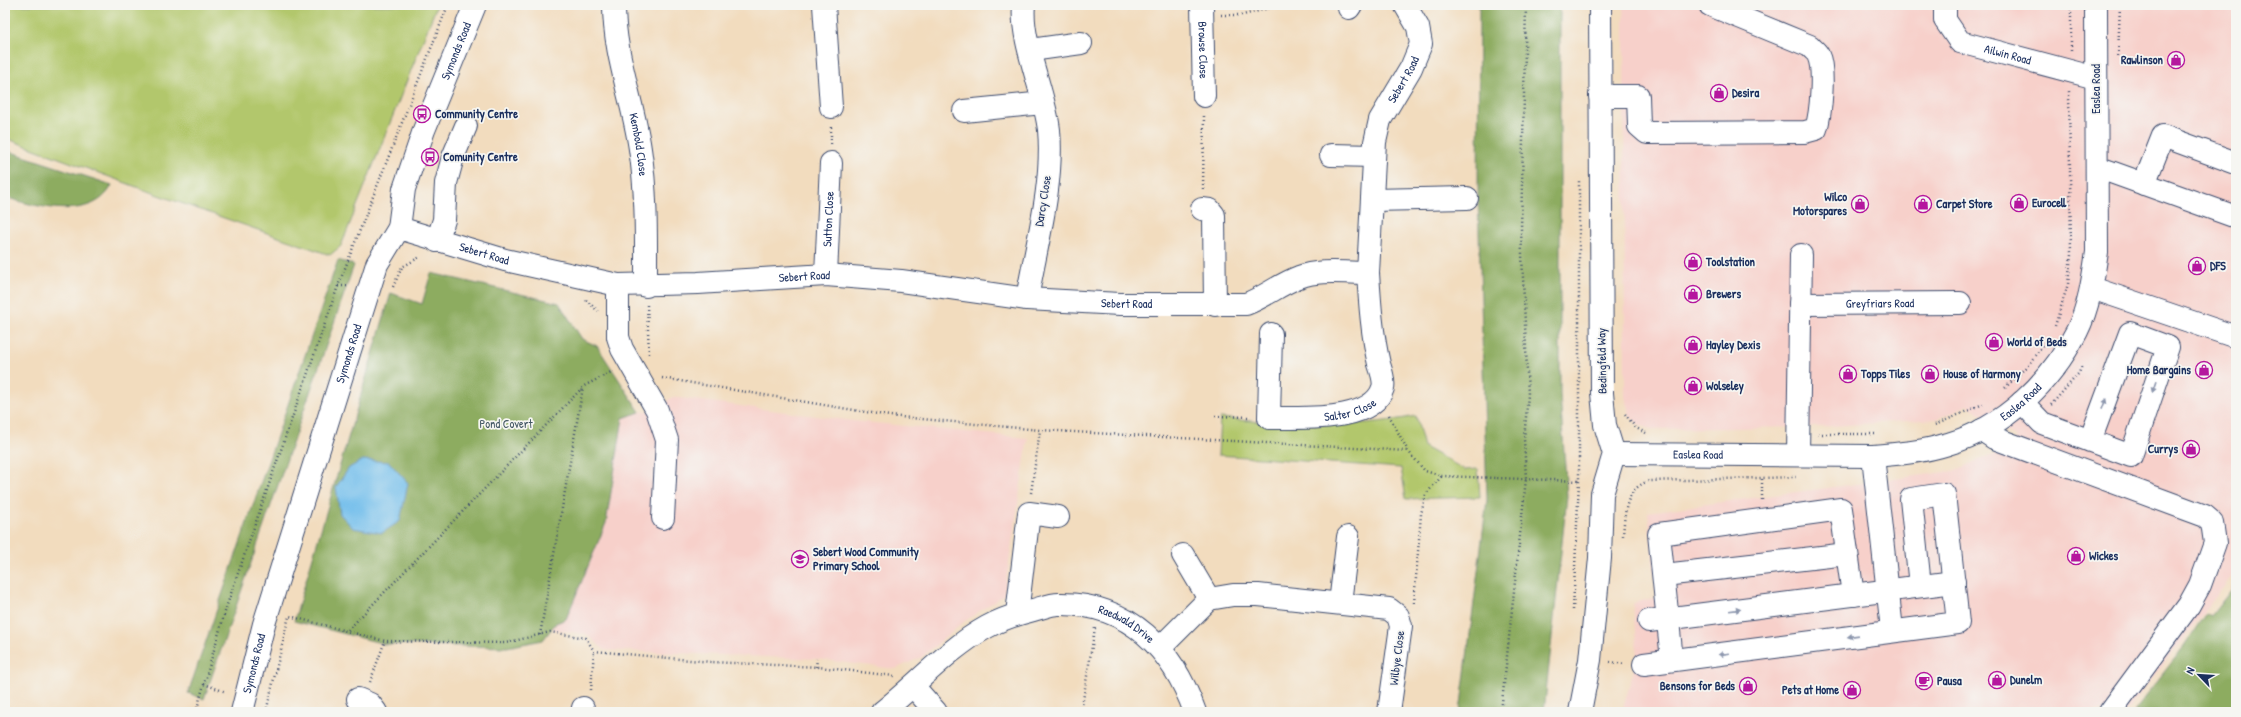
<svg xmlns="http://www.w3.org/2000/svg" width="2241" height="717" font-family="'Patrick Hand',sans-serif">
  <rect width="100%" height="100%" fill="#f6f6f2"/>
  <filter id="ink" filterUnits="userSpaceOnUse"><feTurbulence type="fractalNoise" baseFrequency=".025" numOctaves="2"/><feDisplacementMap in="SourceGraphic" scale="8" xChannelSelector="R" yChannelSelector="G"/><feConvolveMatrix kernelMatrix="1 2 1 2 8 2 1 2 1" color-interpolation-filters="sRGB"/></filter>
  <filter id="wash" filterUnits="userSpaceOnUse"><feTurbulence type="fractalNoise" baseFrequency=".012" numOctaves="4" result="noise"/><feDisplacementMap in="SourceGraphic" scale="16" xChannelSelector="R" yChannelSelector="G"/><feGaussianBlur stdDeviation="0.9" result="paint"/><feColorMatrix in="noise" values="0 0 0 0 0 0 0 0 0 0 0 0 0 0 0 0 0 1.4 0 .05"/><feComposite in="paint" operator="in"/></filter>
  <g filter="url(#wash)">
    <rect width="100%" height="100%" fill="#f2dcbe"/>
    <g fill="#f7d0ca">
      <polygon points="1624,5 2236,5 2236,571 2126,712 1622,712 1637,659 1633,603 1657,597 1648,512 1953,471 1996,453 2016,439 1968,405 1937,419 1819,427 1651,429 1638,424 1630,416 1625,397"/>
      <polygon points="672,397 854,421 1028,438 1004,595 965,621 922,657 895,669 817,659 604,650 587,634 552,629 606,523 623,418 640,412 657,410"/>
    </g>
    <g fill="#b2c76c" stroke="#667b65">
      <polygon points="5,5 437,5 341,246 330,255 158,195 5,138"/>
      <path d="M1416,416l8,31 41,23 13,-1 2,28 -74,2 -5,-31 -183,-13 2,-37c65,7 132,11 196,-2z"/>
    </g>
    <g fill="#8dac60" stroke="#546e5f">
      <polygon points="1479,5 1560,5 1560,394 1567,496 1544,712 1460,712 1487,500 1478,199"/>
      <path d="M5,150l107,35c-18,37 -77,22 -107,12z"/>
      <polygon points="338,260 354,265 204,699 188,693"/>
      <polygon points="431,273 559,303 582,339 597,346 640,412 623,418 606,523 566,619 556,623 543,640 507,647 385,644 294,621 391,293 422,304"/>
      <polygon points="2236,580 2236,708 2232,712 2133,712 2179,653 2206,613 2211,616 2232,589"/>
    </g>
    <polygon fill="#71bdeb" stroke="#4676a4" points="363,460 389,462 408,483 400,521 382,533 353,528 340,514 336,487 349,468"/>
  </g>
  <g filter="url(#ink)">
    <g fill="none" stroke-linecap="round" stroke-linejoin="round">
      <g stroke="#3b496c" stroke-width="24">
        <g id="minor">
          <path id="s1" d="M614,5c0,50 19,95 26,144 7,45 6,91 6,137"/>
          <polyline points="824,5 831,107"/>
          <path d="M1024,5c-4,36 21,88 25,125 5,54 -13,116 -22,169"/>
          <path id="s2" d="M1202,5l2,91"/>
          <path id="s3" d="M1945,5v15l15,22 136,36"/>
          <polyline points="1349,8 1351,5"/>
          <polyline points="1031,50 1081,43"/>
          <path d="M1600,96h38l1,30 8,7 158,-1 11,-3c5,-15 9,-60 2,-74 -1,-3 -6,-6 -8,-9l-100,-41"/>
          <polyline points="964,111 1043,103"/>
          <polyline points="1331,155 1374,156"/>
          <polyline points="2097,167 2236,217"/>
          <polyline points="2144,184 2163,136 2236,163"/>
          <polyline points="1372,200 1467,198"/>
          <polyline points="1202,209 1210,210 1214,215 1215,305"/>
          <path id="s4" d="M399,228l106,32 113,25 80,-2 128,-8 75,6 126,18 93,5h126c19,-7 34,-20 53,-27 20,-8 47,-4 69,-4l7,-131 5,-22 31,-52 10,-24 -3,-17 -13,-22"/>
          <polyline points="437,241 444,220 446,183 453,157 466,126"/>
          <path id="s5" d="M826,275l5,-112"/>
          <polyline points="618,285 618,337 622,349 657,410 667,440 663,518"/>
          <polyline points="2092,288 2236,337"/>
          <path id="s6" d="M1800,304l160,-1"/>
          <path id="s7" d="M1271,334l-2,84c29,-1 103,6 114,-30 2,-7 -2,-18 -4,-24 -7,-30 -9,-60 -11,-91"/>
          <polyline points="2022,402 2042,423 2131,456 2168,347 2130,333 2090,441"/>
          <polyline points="1982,430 1994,438 2205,516 2212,522 2215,543 2200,585 2189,605 2110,712"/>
          <path id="s8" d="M1614,454l259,2c25,-2 50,-4 75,-12 56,-16 103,-62 129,-113 12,-24 16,-52 20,-79l-1,-247"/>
          <polyline points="1798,454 1801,255"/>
          <polyline points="1873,456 1892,630"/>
          <polyline points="1183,555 1209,599"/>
          <polyline points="1664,575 1847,554"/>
          <polyline points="1340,603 1348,537"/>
          <polyline points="1017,614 1029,513 1058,517"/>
          <polyline points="1649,621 1954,582"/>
          <polyline points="1160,648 1209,599 1233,595 1258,595 1389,609 1398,616 1401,626 1389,712"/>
          <polyline points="1672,660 1659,534 1841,509 1853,595"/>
          <polyline points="1644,664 1958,623 1944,494 1911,499 1920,586"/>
          <polyline points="914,687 936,712"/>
          <polyline points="358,699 370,704 376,712"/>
          <path id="s9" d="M242,712l22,-88 113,-360 22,-36 5,-39 20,-59 51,-125"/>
          <polyline points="582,712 583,708"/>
          <path id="s10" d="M882,712c34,-27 67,-64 105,-85 14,-8 30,-13 46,-17 8,-2 18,-6 26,-6 71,-1 114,46 136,108"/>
          <polyline points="1580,712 1590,660 1600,558 1602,494 1614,454 1605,425 1602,393 1600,5"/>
        </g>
      </g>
      <g stroke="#3b496c" stroke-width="2.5" stroke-dasharray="1 3" stroke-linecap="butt">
        <polyline points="1221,15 1243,15 1281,5"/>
        <polyline points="2071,50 2071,5"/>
        <polyline points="2118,56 2120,5"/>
        <polyline points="831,144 831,125"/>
        <polyline points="1203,189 1204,114"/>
        <polyline points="338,286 350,286"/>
        <polyline points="393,287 402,267 420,257"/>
        <polyline points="586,300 598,311"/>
        <polyline points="647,305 649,354"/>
        <polyline points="2055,326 2068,284 2071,255 2069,91"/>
        <polyline points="662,378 890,416 1040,430 1408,451"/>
        <polyline points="2005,388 2029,364 2046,340"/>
        <polyline points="2051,405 2079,373 2082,365"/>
        <polyline points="1625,414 1636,428 1646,433"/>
        <polyline points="1389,415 1408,451 1425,471 1442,476 1579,481"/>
        <polyline points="1215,416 1249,417"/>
        <polyline points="1935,425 1983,404"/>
        <polyline points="1818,434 1875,434"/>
        <polyline points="1031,493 1040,430"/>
        <polyline points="1762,500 1762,477"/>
        <path d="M1623,536c2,-22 1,-47 26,-55l147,-4"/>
        <polyline points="1414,603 1421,514 1426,494 1442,476"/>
        <polyline points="1573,610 1579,481 1579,181"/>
        <polyline points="348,630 584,386 613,371"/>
        <polyline points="540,635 583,387"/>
        <polyline points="1610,662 1625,664"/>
        <polyline points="816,667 817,659"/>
        <polyline points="370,682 385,641"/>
        <polyline points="204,684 226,692"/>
        <polyline points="591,690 594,651"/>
        <polyline points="196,712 227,605 338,286 448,5"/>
        <polyline points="266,712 289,616 385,641 506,643 550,632 586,638 594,651 711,662 819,667 894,676"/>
        <polyline points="1081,712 1095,628"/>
        <polyline points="1501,712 1526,479 1524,439 1528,395 1521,230 1526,5"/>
      </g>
      <use href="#minor" stroke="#fff" stroke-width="22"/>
    </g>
    <defs><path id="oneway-solid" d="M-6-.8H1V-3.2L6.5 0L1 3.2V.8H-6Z"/></defs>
    <g fill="#8d97ae">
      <use href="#oneway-solid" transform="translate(2154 387) rotate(109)"/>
      <use href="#oneway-solid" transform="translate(2104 404) rotate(-70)"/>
      <use href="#oneway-solid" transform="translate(1735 610) rotate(-7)"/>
      <use href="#oneway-solid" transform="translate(1853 636) rotate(172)"/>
      <use href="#oneway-solid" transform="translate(1724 654) rotate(173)"/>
    </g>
  </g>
  <defs>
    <g id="shop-ring" transform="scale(0.9)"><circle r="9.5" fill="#f6f6f2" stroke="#b5179e" stroke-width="1.5"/><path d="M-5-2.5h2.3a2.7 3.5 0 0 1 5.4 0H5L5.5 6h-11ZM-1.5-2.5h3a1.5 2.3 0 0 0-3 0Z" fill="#b5179e"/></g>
    <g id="bus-ring" transform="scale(0.9)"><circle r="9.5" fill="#f6f6f2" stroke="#b5179e" stroke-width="1.5"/><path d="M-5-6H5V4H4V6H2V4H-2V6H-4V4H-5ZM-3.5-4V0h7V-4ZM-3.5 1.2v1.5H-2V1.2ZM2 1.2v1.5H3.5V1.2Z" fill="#b5179e"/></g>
    <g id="school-ring" transform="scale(0.9)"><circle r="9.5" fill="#f6f6f2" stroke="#b5179e" stroke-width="1.5"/><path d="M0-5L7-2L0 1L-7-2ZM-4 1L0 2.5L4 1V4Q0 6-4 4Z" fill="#b5179e"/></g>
    <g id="cafe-ring" transform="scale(0.9)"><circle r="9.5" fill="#f6f6f2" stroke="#b5179e" stroke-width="1.5"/><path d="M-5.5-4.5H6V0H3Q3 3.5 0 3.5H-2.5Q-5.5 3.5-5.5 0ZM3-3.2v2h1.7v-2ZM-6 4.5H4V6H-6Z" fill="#b5179e"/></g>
  </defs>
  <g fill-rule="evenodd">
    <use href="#shop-ring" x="2176" y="60"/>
    <use href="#shop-ring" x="1719" y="93"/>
    <use href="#bus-ring" x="422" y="114"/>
    <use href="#bus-ring" x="430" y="157"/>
    <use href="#shop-ring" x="2019" y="203"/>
    <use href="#shop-ring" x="1860" y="204"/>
    <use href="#shop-ring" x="1923" y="204"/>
    <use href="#shop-ring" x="1693" y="262"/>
    <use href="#shop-ring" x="2197" y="266"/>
    <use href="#shop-ring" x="1693" y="294"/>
    <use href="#shop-ring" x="1994" y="342"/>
    <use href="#shop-ring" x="1693" y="345"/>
    <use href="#shop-ring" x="2204" y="370"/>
    <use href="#shop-ring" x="1848" y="374"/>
    <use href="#shop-ring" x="1930" y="374"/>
    <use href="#shop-ring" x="1693" y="386"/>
    <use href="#shop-ring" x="2191" y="449"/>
    <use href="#shop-ring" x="2076" y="556"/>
    <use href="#school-ring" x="800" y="559"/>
    <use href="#shop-ring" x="1997" y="680"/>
    <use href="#cafe-ring" x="1924" y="681"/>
    <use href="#shop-ring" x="1748" y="686"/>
    <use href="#shop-ring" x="1852" y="690"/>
  </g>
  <g text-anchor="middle" stroke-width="3.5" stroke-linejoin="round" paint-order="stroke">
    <g font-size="12" fill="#1b2f5e" stroke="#f6f6f2">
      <text dy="4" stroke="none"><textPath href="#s2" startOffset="45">Browse Close</textPath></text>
      <text dy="4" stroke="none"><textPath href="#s9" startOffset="697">Symonds Road</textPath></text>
      <text dy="4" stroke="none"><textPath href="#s3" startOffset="91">Ailwin Road</textPath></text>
      <text dy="4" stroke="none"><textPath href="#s4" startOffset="1186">Sebert Road</textPath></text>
      <text transform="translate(2096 89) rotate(-90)" y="4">Easlea Road</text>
      <text dy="4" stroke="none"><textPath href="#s1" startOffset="142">Kembold Close</textPath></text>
      <text transform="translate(1043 201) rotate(-81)" y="4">Darcy Close</text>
      <text dy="4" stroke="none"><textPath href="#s5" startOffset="56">Sutton Close</textPath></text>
      <text dy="4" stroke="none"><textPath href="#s4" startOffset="89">Sebert Road</textPath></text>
      <text dy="4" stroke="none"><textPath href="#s4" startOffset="413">Sebert Road</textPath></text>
      <text dy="4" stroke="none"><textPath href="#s6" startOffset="80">Greyfriars Road</textPath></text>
      <text dy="4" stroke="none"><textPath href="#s4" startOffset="737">Sebert Road</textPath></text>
      <text dy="4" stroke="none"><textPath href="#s9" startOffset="374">Symonds Road</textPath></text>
      <text transform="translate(1602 361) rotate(-91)" y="4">Bedingfeld Way</text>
      <text dy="4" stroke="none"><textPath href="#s8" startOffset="420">Easlea Road</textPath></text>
      <text dy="4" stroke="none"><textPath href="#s7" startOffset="166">Salter Close</textPath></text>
      <text dy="4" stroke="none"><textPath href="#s8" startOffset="84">Easlea Road</textPath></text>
      <text dy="4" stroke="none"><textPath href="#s10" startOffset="283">Raedwald Drive</textPath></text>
      <text transform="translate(1397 658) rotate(-83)" y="4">Wilbye Close</text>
      <text dy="4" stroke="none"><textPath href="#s9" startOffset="50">Symonds Road</textPath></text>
    </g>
    <g font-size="12" font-weight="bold" fill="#1b2f5e" stroke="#f6f6f2" text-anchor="start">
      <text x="2163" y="64" text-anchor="end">Rawlinson</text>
      <text x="1732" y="97">Desira</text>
      <text x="435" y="118">Community Centre</text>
      <text x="443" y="161">Comunity Centre</text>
      <text x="1847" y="201" text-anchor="end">Wilco<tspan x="1847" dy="14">Motorspares</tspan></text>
      <text x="2032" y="207">Eurocell</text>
      <text x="1936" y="208">Carpet Store</text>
      <text x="1706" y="266">Toolstation</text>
      <text x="2210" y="270">DFS</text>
      <text x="1706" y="298">Brewers</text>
      <text x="2007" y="346">World of Beds</text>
      <text x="1706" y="349">Hayley Dexis</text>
      <text x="2191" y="374" text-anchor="end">Home Bargains</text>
      <text x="1861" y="378">Topps Tiles</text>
      <text x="1943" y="378">House of Harmony</text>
      <text x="1706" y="390">Wolseley</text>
      <text x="2178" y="453" text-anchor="end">Currys</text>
      <text x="813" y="556">Sebert Wood Community<tspan x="813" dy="14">Primary School</tspan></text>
      <text x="2089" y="560">Wickes</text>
      <text x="2010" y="684">Dunelm</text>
      <text x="1937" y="685">Pausa</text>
      <text x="1735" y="690" text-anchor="end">Bensons for Beds</text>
      <text x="1839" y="694" text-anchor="end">Pets at Home</text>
    </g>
    <g font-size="12" fill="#415562" stroke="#f6f6f2">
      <text x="506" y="428">Pond Covert</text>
    </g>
  </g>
  <rect width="2241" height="717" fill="none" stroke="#f6f6f2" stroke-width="20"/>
  <g transform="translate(2199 675) rotate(295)" stroke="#f6f6f2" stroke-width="3" paint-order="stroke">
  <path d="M0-3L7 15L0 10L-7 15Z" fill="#1b2f5e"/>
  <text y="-6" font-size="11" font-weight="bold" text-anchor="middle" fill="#1b2f5e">N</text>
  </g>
</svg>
